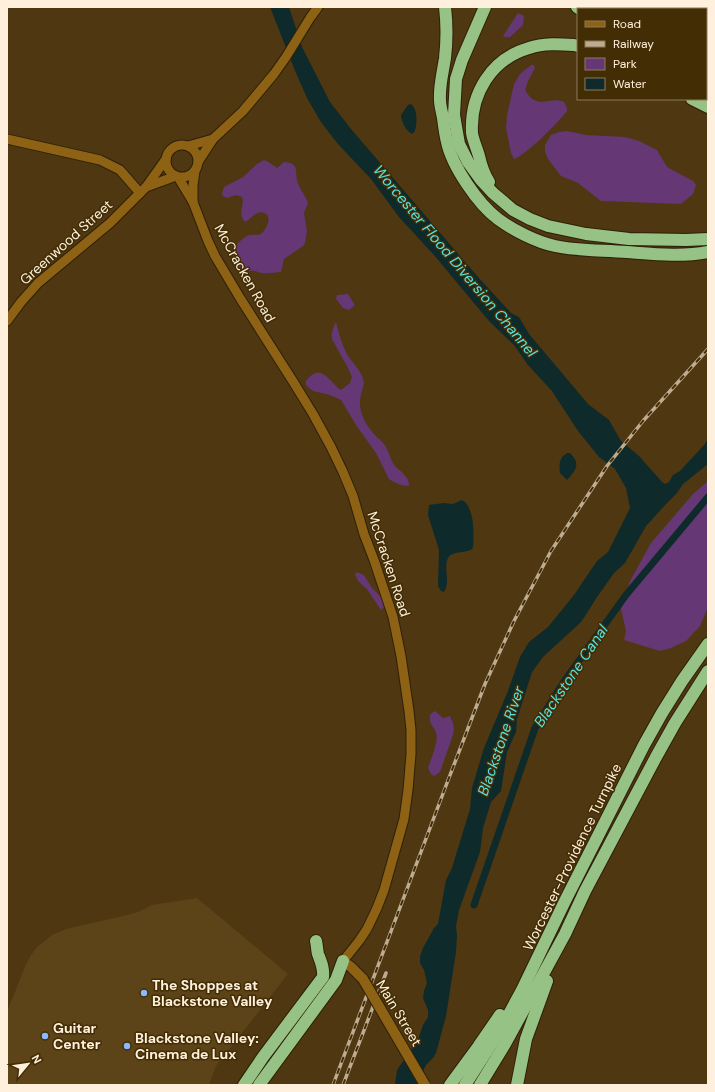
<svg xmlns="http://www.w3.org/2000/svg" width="715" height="1092" font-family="'DM Sans',sans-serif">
  <rect width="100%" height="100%" fill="#4e3711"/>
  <polygon fill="#5c4318" points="197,898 288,974 216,1066 209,1085 7,1085 7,1012 26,964 31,955 37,947 52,935 66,929 123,916 138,912 152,905"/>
  <g fill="#653775">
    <polygon points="518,13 524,16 523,25 521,27 510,37 505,37 503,36"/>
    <path d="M531,65h3l1,3 -7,13 -3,9c13,22 24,5 39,12l3,6v3c-6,9 -43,46 -53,48l-3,-6 -5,-25 1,-13 7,-31 6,-10z"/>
    <polygon points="567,131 586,135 625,137 639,141 657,150 667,167 693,181 696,185 693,194 681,204 601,201 578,183 561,176 548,159 545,152 545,145 551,135 559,132"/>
    <path d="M264,160l3,1 10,7 7,-6c17,1 10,11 14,21 2,7 8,13 10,20l-4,10 3,18 -2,12 -2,3 -19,13 -3,13c-6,0 -13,2 -19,1 -3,0 -5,-2 -8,-2 -2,-1 -4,0 -6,0 -7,0 -12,-5 -14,-11 -2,-8 0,-13 6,-19 3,-2 7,-6 10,-6 4,-1 9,1 12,-2 4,-4 10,-15 4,-19 -9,-6 -14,5 -21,8 -8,-8 0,-16 -3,-25l-6,-2 -9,3 -4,-2 -1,-3 2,-6 19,-10 14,-13z"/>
    <polygon points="348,294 355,305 349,310 343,308 336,299 337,295"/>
    <path d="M336,322c3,12 6,23 12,34 6,9 14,15 16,27 -1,6 -4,12 -4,18 -1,11 6,24 13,32 3,4 8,7 11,11 5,6 6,16 11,22 6,6 15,11 14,20 -7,0 -14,-3 -20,-7l-13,-26 -20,-28 -15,-25 -11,-5 -17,-4 -7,-6v-4c2,-3 6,-7 10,-8 9,-3 18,13 25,17l9,-7 2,-6 -4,-9 -16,-29c-1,-7 1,-11 4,-17z"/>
    <polygon points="708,481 708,607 700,626 686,641 671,648 660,651 624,640 626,631 621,609 630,581 651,543 693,494"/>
    <polygon points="357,572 364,575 372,588 382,598 384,607 381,610 367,589 358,581 355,574"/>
    <path d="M435,711l8,7 7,-2 3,7 1,6 -1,6 -13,37 -6,4 -3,-2 -3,-6c3,-9 11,-27 8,-35 -1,-5 -7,-9 -6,-15 0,-4 1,-5 5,-7z"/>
  </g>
  <g fill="#0e2a2a">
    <polygon points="270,7 289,7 302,47 330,102 351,129 478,277 511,313 519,317 529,334 588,404 609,420 621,441 639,456 662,482 665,484 669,482 673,475 680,471 705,444 708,438 708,464 683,484 677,493 667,503 646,526 625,563 614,573 595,600 587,613 581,622 543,657 532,672 517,719 516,732 507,752 501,791 491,802 483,828 480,852 459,910 456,926 457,936 456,952 446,1016 436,1053 433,1058 426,1065 416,1085 395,1085 397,1070 418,1040 423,1025 428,1017 428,1010 423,998 424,991 427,983 424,970 420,963 420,956 423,948 434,928 438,924 446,880 452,868 470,809 472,788 484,748 508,691 520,657 529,642 548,627 574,595 597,561 608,552 630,508 626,488 615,469 599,457 578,431 552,391 528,365 514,345 489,321 434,255 399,217 371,179 338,144 321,122 307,98 296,73"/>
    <path d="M411,104c7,6 6,18 4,27l-3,3c-6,-3 -11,-13 -11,-19l7,-10z"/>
    <path d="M567,453h3c11,11 6,17 -3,27l-7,-7c-1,-10 -1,-15 7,-20z"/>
    <path d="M462,500c13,7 12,35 11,48 -5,6 -21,2 -25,10 -5,10 3,24 -4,34l-3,-1 -3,-5 1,-36 -11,-35 1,-10 14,-2 10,1z"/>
  </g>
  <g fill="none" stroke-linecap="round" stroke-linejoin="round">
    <polyline stroke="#0e2a2a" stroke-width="7" points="474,905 535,728 563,683 626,595 708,497"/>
    <g stroke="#2e2009" stroke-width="11">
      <g id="tertiary">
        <polyline points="7,139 100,160 120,170 140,193"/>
        <circle cx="182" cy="161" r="16"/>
        <polyline points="188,146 213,139"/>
        <polyline points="198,162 213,139 243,111 274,74 286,57 310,18 318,7"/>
        <polyline points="178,177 193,202 208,241 215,256 240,298 294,383 313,414 331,447 343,472 353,496 364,534 374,560 393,617 401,656 409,711 411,730 411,754 408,790 404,819 384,890 377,908 367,929 359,941 343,961"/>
        <polyline points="146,187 176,176"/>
        <polyline points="193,202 193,185 195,171"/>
        <polyline points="7,321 21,302 38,283 110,223 146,187 166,159"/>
      </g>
    </g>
    <g stroke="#2e2009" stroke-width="12">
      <polyline id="secondary" points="343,961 351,967 363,979"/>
    </g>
    <g stroke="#2e2009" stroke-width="14">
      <g id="motorway">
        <path d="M445,7c2,17 2,34 0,51 -2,14 -6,28 -5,42 0,6 2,12 3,18 1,8 2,16 4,24 5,24 31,62 51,77 15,11 38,23 57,27 23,5 48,4 72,6 27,2 54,5 81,0"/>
        <polyline points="485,7 462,60 456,79 454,115 459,144 468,162 481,180 493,193 513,210 530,219 548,226 586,234 629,239 686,240 708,239"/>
        <polyline points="577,7 580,9"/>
        <polyline points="607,7 609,9"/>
        <polyline points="706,71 708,72"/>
        <polyline points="706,93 708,94"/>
        <polyline points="692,99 708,107"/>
        <path d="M489,182c-5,-8 -8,-17 -10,-26 -2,-7 -6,-16 -7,-23 -2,-39 19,-74 57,-85 15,-5 30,-4 45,-3l4,1"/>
        <path d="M244,1085l19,-28 60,-80c1,-9 -2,-15 -5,-23 -1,-4 -1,-9 -2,-13"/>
        <polyline points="259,1085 336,980 343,961"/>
        <polyline points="450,1085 478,1047 500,1015"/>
        <polyline points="465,1085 501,1029 522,990 565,901 644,745 662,713 682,681 708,644"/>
        <polyline points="480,1085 505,1044 565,934 585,891 656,757 675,723 708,671"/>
        <polyline points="517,1085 526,1039 547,981"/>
      </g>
    </g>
    <use href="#tertiary" stroke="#8d6214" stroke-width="9"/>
    <use href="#secondary" stroke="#8d6214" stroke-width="10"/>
    <use href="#motorway" stroke="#97c285" stroke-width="12"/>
    <g stroke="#beac92" stroke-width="3.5">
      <g id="rail">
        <polyline points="333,1085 447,783 485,684 514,621 551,551 607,466 643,421 708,349"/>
        <polyline points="343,1085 386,973"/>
      </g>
    </g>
    <use href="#rail" stroke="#432d04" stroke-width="2" stroke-dasharray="6" stroke-linecap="butt"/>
    <g stroke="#2e2009" stroke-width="12" stroke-linecap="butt">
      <polyline id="secondary-bridge" points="363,979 425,1085"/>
    </g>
    <use href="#secondary-bridge" stroke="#8d6214" stroke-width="10"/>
  </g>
  <g fill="#8abafc" stroke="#432d04" stroke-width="1.5">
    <circle cx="144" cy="993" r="4"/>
    <circle cx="45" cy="1036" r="4"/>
    <circle cx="127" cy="1046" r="4"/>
  </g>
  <g text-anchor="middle" stroke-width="3" stroke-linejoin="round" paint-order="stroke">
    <g font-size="14" fill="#fef0dc" stroke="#432d04">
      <text transform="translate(66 242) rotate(-42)" y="5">Greenwood Street</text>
      <text transform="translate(245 273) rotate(61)" y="5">McCracken Road</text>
      <text transform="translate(389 564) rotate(72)" y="5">McCracken Road</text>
      <text transform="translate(572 857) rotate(-64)" y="5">Worcester-Providence Turnpike</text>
      <text transform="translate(399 1013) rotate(59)" y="5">Main Street</text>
    </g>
    <g font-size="14" font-weight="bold" fill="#fef0dc" stroke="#432d04" text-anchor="start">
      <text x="152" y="990">The Shoppes at<tspan x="152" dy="16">Blackstone Valley</tspan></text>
      <text x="53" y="1033">Guitar<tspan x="53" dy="16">Center</tspan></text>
      <text x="135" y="1043">Blackstone Valley:<tspan x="135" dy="16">Cinema de Lux</tspan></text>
    </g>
    <g font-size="15" font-style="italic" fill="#55e2e4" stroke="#432d04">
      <text transform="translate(455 261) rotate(50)" y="5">Worcester Flood Diversion Channel</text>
      <text transform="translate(571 676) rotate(-56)" y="5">Blackstone Canal</text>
      <text transform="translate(501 741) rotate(-71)" y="5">Blackstone River</text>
    </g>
  </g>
  <rect width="715" height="1092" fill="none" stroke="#fef0dc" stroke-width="16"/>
  <rect x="577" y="8" width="130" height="92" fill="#432d04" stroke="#8e7b5a"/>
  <rect x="585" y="21" width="20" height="6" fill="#8d6214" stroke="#8e7b5a"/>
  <text x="613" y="28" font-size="12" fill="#fef0dc">Road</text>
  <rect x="585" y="41" width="20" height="6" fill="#beac92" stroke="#8e7b5a"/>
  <text x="613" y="48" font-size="12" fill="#fef0dc">Railway</text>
  <rect x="585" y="58" width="20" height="12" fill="#653775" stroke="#8e7b5a"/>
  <text x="613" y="68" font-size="12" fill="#fef0dc">Park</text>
  <rect x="585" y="78" width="20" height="12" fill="#0e2a2a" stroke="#8e7b5a"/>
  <text x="613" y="88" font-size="12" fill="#fef0dc">Water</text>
  <g transform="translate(28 1064) rotate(61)" stroke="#432d04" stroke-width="3" paint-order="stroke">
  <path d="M0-3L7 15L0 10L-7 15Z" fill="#fef0dc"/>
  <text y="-6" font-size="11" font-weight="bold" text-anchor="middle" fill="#fef0dc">N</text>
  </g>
</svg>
